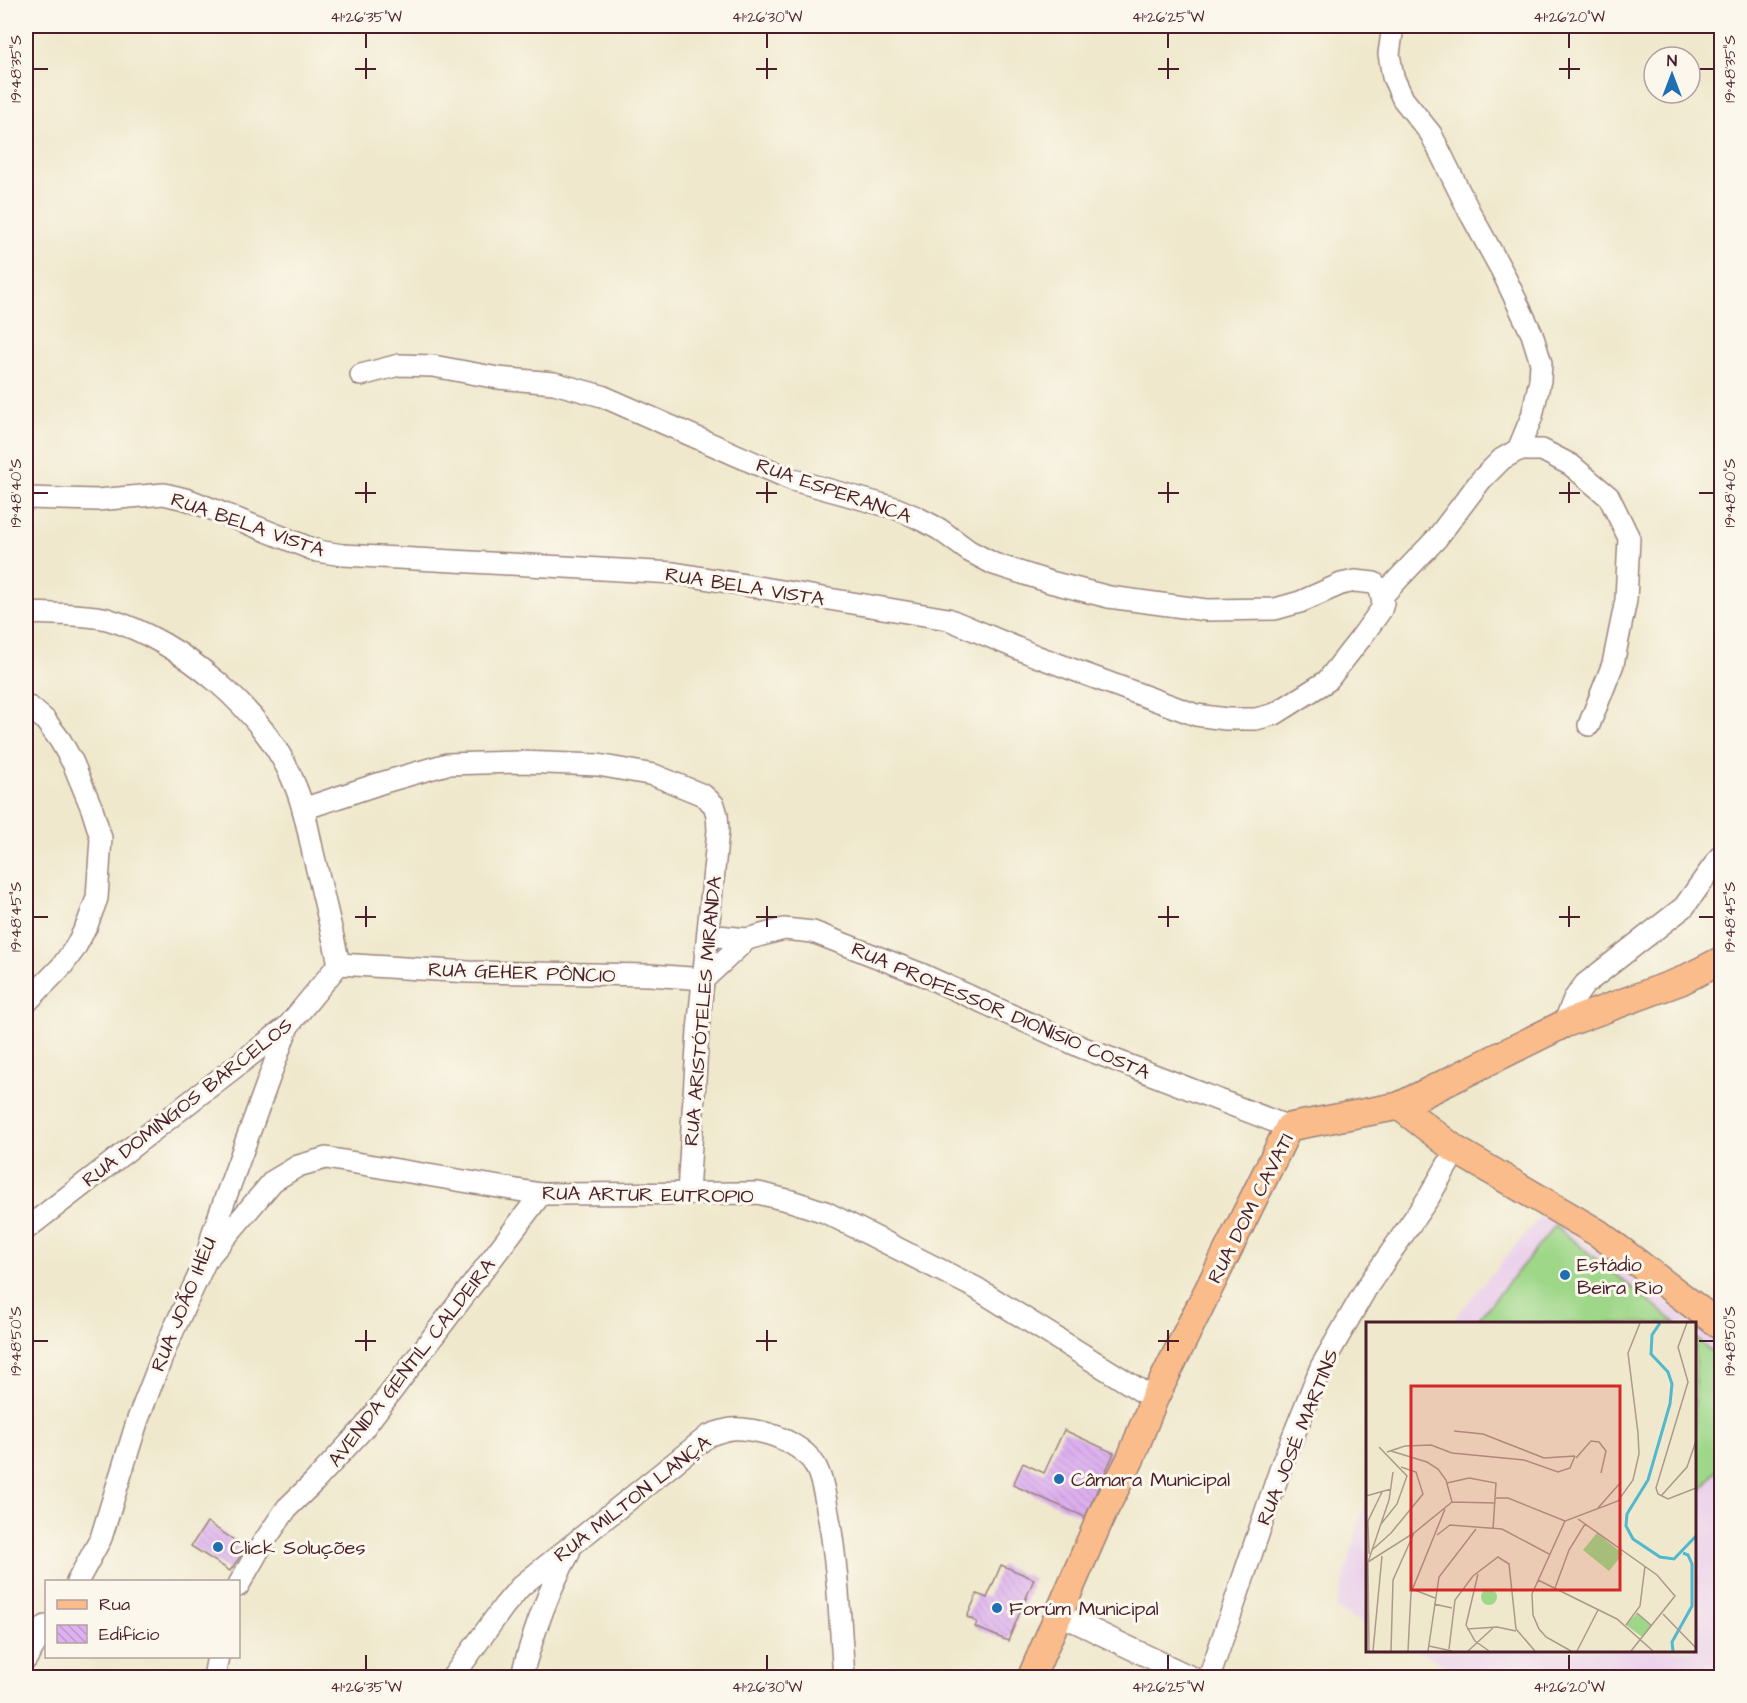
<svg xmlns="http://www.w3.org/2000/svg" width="1747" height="1703" font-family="'Architects Daughter',sans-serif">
  <defs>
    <pattern id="building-back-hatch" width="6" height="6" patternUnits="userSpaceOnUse" patternTransform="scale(1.5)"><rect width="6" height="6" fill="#ddb0ef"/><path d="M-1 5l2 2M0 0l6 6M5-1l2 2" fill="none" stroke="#bf97cd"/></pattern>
  </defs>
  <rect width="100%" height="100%" fill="#fbf7ec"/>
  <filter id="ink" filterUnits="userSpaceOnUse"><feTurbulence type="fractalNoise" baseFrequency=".0167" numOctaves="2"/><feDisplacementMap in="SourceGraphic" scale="12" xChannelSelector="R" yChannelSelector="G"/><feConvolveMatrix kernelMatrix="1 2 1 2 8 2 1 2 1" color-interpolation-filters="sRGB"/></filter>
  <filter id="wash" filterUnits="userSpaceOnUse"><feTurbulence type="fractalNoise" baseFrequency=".008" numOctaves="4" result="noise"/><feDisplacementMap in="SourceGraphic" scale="24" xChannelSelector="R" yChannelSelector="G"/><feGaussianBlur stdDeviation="1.35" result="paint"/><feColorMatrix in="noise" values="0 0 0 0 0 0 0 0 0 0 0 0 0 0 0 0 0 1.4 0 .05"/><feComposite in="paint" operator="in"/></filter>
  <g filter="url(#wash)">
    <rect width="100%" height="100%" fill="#efe8cc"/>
    <g fill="#ebd1eb">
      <polygon points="1543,1213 1677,1310 1693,1323 1450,1324"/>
      <polygon points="1695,1324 1721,1346 1721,1677 1469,1677 1417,1651 1694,1650"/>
      <polygon points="1367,1494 1367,1625 1336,1609"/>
    </g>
    <g fill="#9fd789" stroke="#747b5a" stroke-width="1.5">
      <polygon points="1555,1226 1676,1323 1475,1323"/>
      <polygon points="1695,1338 1721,1360 1721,1465 1695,1498"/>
    </g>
    <g id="blocks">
      <g fill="url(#building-back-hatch)">
        <polygon points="1064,1430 1114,1453 1085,1517 1013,1485 1023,1463 1044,1473"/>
        <polygon points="207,1522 246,1548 230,1571 191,1546"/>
        <polygon points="1001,1565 1034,1579 1008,1641 975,1627 977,1622 967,1617 977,1594 987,1598"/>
      </g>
    </g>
  </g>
  <g filter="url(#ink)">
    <use href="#blocks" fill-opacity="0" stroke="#9c847c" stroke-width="1.5"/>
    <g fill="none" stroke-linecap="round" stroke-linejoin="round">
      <g stroke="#9c847c" stroke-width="24">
        <g id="minor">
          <polyline points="1393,26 1389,54 1393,77 1403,99 1431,134 1469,211 1502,271 1532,334 1541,363 1540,380 1532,416 1518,450"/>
          <polyline points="26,498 97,500 164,494 189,500 317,551 343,555 674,573 948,619 1036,656 1196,715 1226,719 1256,719 1275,714 1327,681 1360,639 1381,610 1383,603 1380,589 1374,583 1355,581 1341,584 1300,602 1275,609 1206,610 1109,597 1050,582 994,564 969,551 939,529 916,517 895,508 793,480 602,396 554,383 498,378 433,366 399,365 361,375"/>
          <polyline points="1382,596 1437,538 1481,480 1502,459 1518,450 1542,450 1571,465 1609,497 1629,538 1626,600 1613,664 1589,725"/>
          <path d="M26,613c22,1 60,1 81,6 73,21 159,93 187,164 10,22 14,47 19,70 9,37 18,74 26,111"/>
          <polyline points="26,706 31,708 45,720 60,740 73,763 92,809 101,838 97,898 87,925 75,948 62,966 26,1003"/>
          <polyline points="303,809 381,783 447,764 521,762 598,765 654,775 703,795 714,805 717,815 718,830 698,1031 688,1193"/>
          <polyline points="708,935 747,939 784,929 813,932 921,974 1081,1047 1289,1127"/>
          <polyline points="339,964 469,972 650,975 704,979 747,939"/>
          <polyline points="1564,1024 1574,999 1585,984 1684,907 1722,854"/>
          <polyline points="26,1229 288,1026 339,964"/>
          <polyline points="206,1260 273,1181 298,1166 326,1158 541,1194 758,1193 791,1201 825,1212 976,1288 1154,1399"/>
          <polyline points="77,1582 101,1538 138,1419 168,1342 206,1260 213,1232 288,1026"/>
          <polyline points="238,1586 261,1546 287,1508 314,1482 363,1429 541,1194"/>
          <polyline points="1059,1614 1193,1678"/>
          <polyline points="26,1659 46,1626"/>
          <polyline points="214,1678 218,1656"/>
          <path d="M452,1678l52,-72 17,-20 187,-150c22,-9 31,-9 53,-4 19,4 44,16 54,33 8,15 10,32 13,48 10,54 12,110 16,165"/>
          <path d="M521,1678c12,-44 26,-86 48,-125"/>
          <polyline points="1209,1678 1282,1464 1321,1367 1367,1287 1429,1197 1456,1150"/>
        </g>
      </g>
      <g stroke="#9c847c" stroke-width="30">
        <g id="major">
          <polyline points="1399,1106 1456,1150 1598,1233 1722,1327"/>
          <polyline points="1031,1678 1103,1512 1130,1460 1154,1399 1289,1127 1399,1106 1564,1024 1681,981 1722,960"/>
        </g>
      </g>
      <use href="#minor" stroke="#fff" stroke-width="21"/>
      <use href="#major" stroke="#fabc8b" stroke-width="27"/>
    </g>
  </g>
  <path fill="none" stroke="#4a1f2b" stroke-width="2" d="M366,33v15M767,33v15M1168,33v15M1569,33v15M366,58v21M767,58v21M1168,58v21M1569,58v21M33,69h15M355,69h21M756,69h21M1158,69h21M1559,69h21M1699,69h15M366,482v21M767,482v21M1168,482v21M1569,482v21M33,493h15M355,493h21M756,493h21M1158,493h21M1559,493h21M1699,493h15M366,906v21M767,906v21M1168,906v21M1569,906v21M33,917h15M355,917h21M756,917h21M1158,917h21M1559,917h21M1699,917h15M366,1330v21M767,1330v21M1168,1330v21M33,1341h15M355,1341h21M756,1341h21M1158,1341h21M1699,1341h15M366,1655v15M767,1655v15M1168,1655v15M1569,1655v15"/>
  <g fill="#1f6fb2" stroke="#fbf7ec" stroke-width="2">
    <circle cx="1565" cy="1275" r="6"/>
    <circle cx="1059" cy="1479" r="6"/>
    <circle cx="218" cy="1547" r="6"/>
    <circle cx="997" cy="1608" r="6"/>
  </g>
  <g text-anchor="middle" stroke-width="6" stroke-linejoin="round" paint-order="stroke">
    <g font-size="20" fill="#4a1f2b" stroke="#fbf7ec">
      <text transform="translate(834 490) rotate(19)" y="7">RUA ESPERANCA</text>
      <text transform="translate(248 524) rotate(19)" y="7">RUA BELA VISTA</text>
      <text transform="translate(745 586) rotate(9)" y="7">RUA BELA VISTA</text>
      <text transform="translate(522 972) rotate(2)" y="7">RUA GEHER PÔNCIO</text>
      <text transform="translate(1001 1010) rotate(23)" y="7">RUA PROFESSOR DIONÍSIO COSTA</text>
      <text transform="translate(702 1011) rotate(-85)" y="7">RUA ARISTÓTELES MIRANDA</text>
      <text transform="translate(187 1102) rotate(-38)" y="7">RUA DOMINGOS BARCELOS</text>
      <text transform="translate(648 1194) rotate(1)" y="7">RUA ARTUR EUTROPIO</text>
      <text transform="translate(1250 1208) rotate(-63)" y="7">RUA DOM CAVATI</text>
      <text transform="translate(183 1304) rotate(-68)" y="7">RUA JOÃO IHÉU</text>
      <text transform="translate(411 1362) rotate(-52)" y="7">AVENIDA GENTIL CALDEIRA</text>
      <text transform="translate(1297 1437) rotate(-68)" y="7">RUA JOSÉ MARTINS</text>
      <text transform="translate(632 1498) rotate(-38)" y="7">RUA MILTON LANÇA</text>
    </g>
    <g font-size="20" fill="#4a1f2b" stroke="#fbf7ec" text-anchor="start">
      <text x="1577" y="1271">Estádio<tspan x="1577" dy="23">Beira Rio</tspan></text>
      <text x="1071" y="1486">Câmara Municipal</text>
      <text x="230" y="1554">Click Soluções</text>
      <text x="1009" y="1615">Forúm Municipal</text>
    </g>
  </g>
  <g transform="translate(1366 1322)">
    <rect width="330" height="330" fill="#efe8cc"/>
    <path d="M271,291l15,13 -10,11 -16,-12z" fill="#9fd789"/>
    <path d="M231,211l26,21 -14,17 -26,-21zM115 275a8 8 0 1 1 16 0a8 8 0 1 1-16 0Z" fill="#9fd789"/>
    <path fill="none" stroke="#51b8cf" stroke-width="3" d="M294,1l-8,12 -1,19 17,18 4,12 -2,20 -22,76 -21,34 -1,12 7,13 27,18 14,2 22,-23M307,329l-1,-9 20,-36v-42l-4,-9 -5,-2"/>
    <path fill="none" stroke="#ad988c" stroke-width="1.5" d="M321,1l-9,24 10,35 -32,106 2,6 10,5 28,-11M88,109l29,3 61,24 31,-2M13,125l28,29 -10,28 -16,20M25,129l36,11 11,7 8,11 6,22M21,130l18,-6 26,-1 21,8 72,7 34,12 12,-4 5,-12M210,136l15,-17 8,1 7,9 -5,22M81,161l22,-5 27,5 -3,46M0,174l25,-7M295,174l26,-29 9,-26M130,176h12l57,23M86,180l43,1M232,186l23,-26M212,197l79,56 18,21 -44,55M71,213l13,-10 52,4 47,25M6,228l19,-17 32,-39 -7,-22 -15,-5M3,232l-1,-33 14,-29M2,240l46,-29 38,-31M112,252l-12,51 9,16 14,10M172,258l79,39 36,32M189,266l14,-38 16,-26M46,267l23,9M68,282l18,4M271,291l15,13M297,292l33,34M260,303l14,-19 5,-40M101,307l30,-2 19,4M63,324l23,5M83,327l6,-49 18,-24 25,-19 11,7 7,65 19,22M3,329l-1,-89 21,-62 4,-28M7,329l9,-95M25,329l2,-71 21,-47M42,329l3,-58 34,-84M62,329l11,-74 37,-48M102,329l25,-23M205,329l-25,-14 -7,-8 -6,-14 -1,-21 33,-73 53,-20 15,-21 6,-26 -1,-21 -10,-80 12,-30M211,329l21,-41"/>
    <path fill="#d62828" fill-opacity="0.15" stroke="#d62828" stroke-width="3" d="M45,64h209v204h-209z"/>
    <rect width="330" height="330" fill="none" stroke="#4a1f2b" stroke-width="3"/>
  </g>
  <rect width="1747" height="1703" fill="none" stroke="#fbf7ec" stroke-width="66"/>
  <rect x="45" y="1580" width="195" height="78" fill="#fbf7ec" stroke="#b4a19f" stroke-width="1.5"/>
  <rect x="57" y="1600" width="30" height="9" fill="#fabc8b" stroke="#b4a19f" stroke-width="1.5"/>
  <text x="99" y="1610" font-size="18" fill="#4a1f2b">Rua</text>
  <rect x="57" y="1625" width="30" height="18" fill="url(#building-back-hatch)" stroke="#b4a19f" stroke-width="1.5"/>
  <text x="99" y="1640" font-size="18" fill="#4a1f2b">Edifício</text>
  <g transform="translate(1672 75)"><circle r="28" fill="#fbf7ec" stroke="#b4a19f" stroke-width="1.5"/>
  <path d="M0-4.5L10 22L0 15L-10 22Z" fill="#1f6fb2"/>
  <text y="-9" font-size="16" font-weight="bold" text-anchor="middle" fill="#4a1f2b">N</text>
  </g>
  <rect x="33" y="33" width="1681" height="1637" fill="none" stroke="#4a1f2b" stroke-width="2"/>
  <g font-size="15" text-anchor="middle" fill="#4a1f2b">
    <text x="366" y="22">41°26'35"W</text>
    <text x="767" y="22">41°26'30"W</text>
    <text x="1168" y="22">41°26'25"W</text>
    <text x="1569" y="22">41°26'20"W</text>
    <text transform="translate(16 69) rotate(-90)" y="5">19°48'35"S</text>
    <text transform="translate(1730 69) rotate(-90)" y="5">19°48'35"S</text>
    <text transform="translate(16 493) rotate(-90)" y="5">19°48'40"S</text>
    <text transform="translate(1730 493) rotate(-90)" y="5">19°48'40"S</text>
    <text transform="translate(16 917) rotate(-90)" y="5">19°48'45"S</text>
    <text transform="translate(1730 917) rotate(-90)" y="5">19°48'45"S</text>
    <text transform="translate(16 1341) rotate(-90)" y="5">19°48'50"S</text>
    <text transform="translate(1730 1341) rotate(-90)" y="5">19°48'50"S</text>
    <text x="366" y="1692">41°26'35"W</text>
    <text x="767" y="1692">41°26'30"W</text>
    <text x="1168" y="1692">41°26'25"W</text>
    <text x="1569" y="1692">41°26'20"W</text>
  </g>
</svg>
